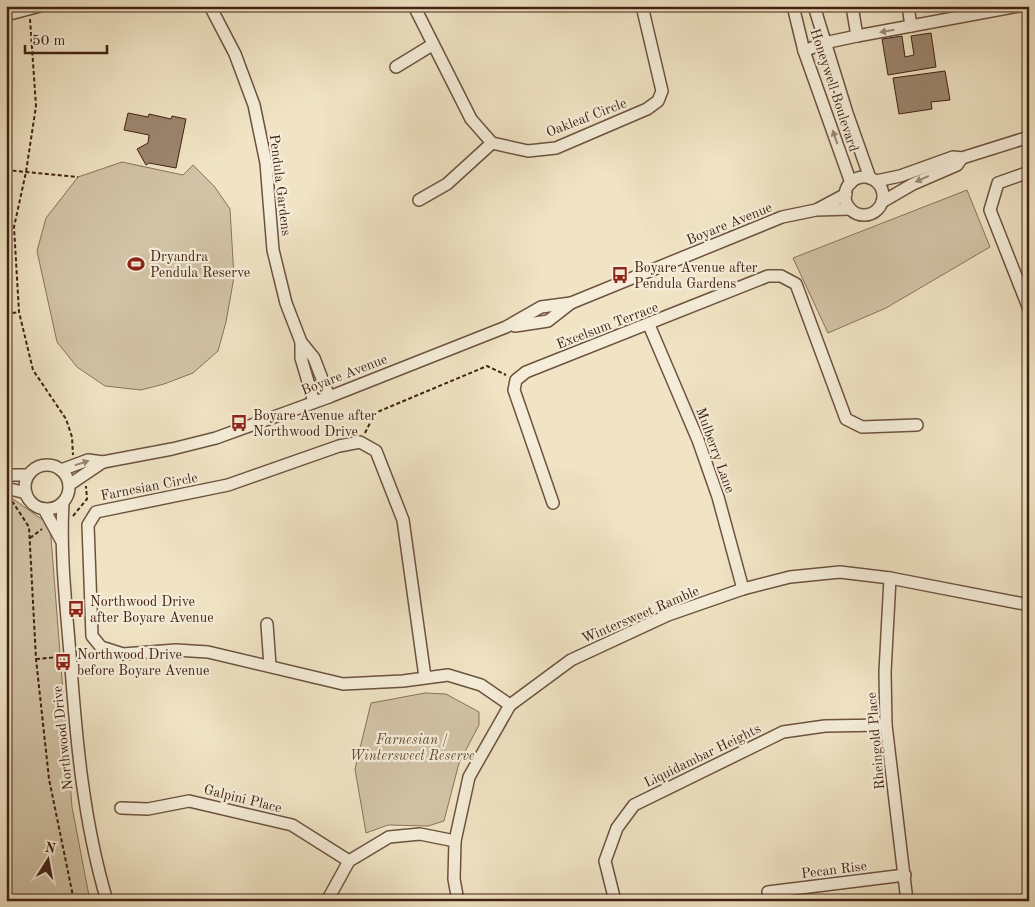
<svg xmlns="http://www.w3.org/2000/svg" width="1035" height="907" font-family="'Old Standard TT',serif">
  <rect width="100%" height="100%" fill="#f0e4c4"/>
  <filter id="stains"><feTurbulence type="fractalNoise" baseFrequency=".004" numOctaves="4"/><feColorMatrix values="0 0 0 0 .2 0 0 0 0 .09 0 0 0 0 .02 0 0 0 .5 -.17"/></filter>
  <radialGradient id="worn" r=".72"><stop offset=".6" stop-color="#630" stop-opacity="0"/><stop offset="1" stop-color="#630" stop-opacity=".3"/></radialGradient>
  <g fill="#d2c3a6" stroke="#8a725c">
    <polygon points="122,162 183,175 193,165 214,186 230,209 234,277 226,322 218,351 193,373 164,384 141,390 105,386 77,367 57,342 37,251 46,218 78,177"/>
    <polygon points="967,190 990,247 886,308 828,333 793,258"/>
    <polygon points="6,494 50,525 72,807 90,901 6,901"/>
    <polygon points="425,693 446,694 479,712 479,725 459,763 444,821 428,826 388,825 366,833 355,769 371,703"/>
  </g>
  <g fill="#9c866f" stroke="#412113">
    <polygon points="931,33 936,67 888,75 882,39 902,36 905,57 914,55 911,36"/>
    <polygon points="945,71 950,100 931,102 932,109 899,114 893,78"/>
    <polygon points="128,113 148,117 149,114 171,119 172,116 186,119 176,168 149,163 146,165 137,149 148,143 149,135 124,130"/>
  </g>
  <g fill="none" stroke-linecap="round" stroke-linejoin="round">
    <g stroke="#6d523f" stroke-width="14">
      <g id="minor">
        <polyline points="210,6 235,54 254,105 266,163 273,250 286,303 301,342 314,358 329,397"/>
        <polyline points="414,6 471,119 492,143 528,151 556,148 647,109 658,101 662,91 642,6"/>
        <polyline points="793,6 804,51 851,183"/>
        <polyline points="814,6 847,113 870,178"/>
        <polyline points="852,6 857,36"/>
        <polyline points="908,6 911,26"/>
        <polyline points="6,15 40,6"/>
        <polyline points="804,51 824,43 857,36 1019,6"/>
        <polyline points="396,67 432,45"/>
        <polyline points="1029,172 998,183 990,210 1029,309"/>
        <circle cx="864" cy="196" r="19"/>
        <polyline points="876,181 900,176 953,157 962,158 1029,137"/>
        <polyline points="419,200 447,184 492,143"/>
        <polyline points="882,202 913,184 957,165 962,158"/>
        <polyline points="818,209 846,194"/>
        <polyline points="649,325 698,440 718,497 743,589"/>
        <polyline points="515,326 548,321 571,303 782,217 816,210 850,209"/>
        <polyline points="301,342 301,358 314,402"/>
        <circle cx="47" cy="487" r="22"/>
        <polyline points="61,470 88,460 103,462 172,449 216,438 329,397 506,327 541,307 571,303"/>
        <polyline points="6,475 28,475"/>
        <polyline points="69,485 103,462"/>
        <polyline points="6,488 26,493"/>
        <path d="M63,503c-3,51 3,101 7,151 6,84 13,166 37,247"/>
        <polyline points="553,503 514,390 516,380 526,372 768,276 781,276 796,284 846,419 862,427 917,425"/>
        <polyline points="44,509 61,540"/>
        <polyline points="890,578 885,672 886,725 907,901"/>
        <polyline points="267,624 270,666"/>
        <polyline points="425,677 403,520 376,451 360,442 339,446 228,485 96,512 88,525 92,636 101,647 123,654 176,650 208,652 343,684 403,681 448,675 481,685 510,705"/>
        <polyline points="121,808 148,809 189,801 292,825 349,861"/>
        <polyline points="768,892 905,875"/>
        <polyline points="327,901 349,861 389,837 420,834 455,841"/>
        <polyline points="458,901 454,879 455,841 469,777 510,705 571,660 668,615 743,589 790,577 840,572 890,578 1029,605"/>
        <polyline points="615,901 605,861 617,828 634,805 783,732 825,726 886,725"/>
      </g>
    </g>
    <g stroke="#412113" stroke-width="2" stroke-dasharray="4 2.5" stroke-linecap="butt">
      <polyline points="30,19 36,106 26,172 14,227 19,312 33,370 66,419 72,437 73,455"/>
      <polyline points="6,170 78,177"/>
      <polyline points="6,314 19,312"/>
      <polyline points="365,433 375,413 487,366 506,375"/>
      <polyline points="12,501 29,527 36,659 49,779 74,901"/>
      <polyline points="73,516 87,499 86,486"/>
      <polyline points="30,538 42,529"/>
      <polyline points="36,659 59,657"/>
    </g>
    <use href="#minor" stroke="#f5edd9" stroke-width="11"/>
  </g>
  <defs><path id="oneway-solid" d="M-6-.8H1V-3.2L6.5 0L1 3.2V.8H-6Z" transform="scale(1.25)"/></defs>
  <g fill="#9b8776">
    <use href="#oneway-solid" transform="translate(887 31) rotate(170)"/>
    <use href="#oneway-solid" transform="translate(835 137) rotate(-109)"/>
    <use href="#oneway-solid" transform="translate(922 179) rotate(156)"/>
    <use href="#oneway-solid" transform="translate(82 463) rotate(-17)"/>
  </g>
  <defs>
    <g id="stadium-bare" transform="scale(1.35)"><path d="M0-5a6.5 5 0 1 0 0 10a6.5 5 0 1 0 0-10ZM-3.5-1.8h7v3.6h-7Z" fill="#8f2418" stroke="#f5edd9" stroke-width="2.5" paint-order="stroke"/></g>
    <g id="bus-bare" transform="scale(1.35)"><path d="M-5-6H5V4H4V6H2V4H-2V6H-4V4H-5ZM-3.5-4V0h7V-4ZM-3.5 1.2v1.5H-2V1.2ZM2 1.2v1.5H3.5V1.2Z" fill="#8f2418" stroke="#f5edd9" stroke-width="2.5" paint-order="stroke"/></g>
  </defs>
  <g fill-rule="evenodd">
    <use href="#stadium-bare" x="136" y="264"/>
    <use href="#bus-bare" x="620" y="275"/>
    <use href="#bus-bare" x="239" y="423"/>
    <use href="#bus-bare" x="76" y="609"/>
    <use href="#bus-bare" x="63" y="662"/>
  </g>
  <g text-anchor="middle" stroke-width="4.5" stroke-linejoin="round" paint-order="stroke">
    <g font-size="14" fill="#412113" stroke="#f5edd9">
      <text transform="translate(835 90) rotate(72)" y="5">Honeywell Boulevard</text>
      <text transform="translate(586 117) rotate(-21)" y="5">Oakleaf Circle</text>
      <text transform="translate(281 185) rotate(83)" y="5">Pendula Gardens</text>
      <text transform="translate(729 223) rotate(-22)" y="5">Boyare Avenue</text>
      <text transform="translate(607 325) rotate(-21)" y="5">Excelsum Terrace</text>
      <text transform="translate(344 374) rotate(-21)" y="5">Boyare Avenue</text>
      <text transform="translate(716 450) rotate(70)" y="5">Mulberry Lane</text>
      <text transform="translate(149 486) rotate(-11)" y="5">Farnesian Circle</text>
      <text transform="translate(640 614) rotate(-23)" y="5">Wintersweet Ramble</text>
      <text transform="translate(62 738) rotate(-96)" y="5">Northwood Drive</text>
      <text transform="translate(875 741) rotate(-95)" y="5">Rheingold Place</text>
      <text transform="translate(702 755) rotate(-26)" y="5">Liquidambar Heights</text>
      <text transform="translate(243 798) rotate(14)" y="5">Galpini Place</text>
      <text transform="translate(834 869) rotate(-7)" y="5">Pecan Rise</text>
    </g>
    <g font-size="14" fill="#412113" stroke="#f5edd9" text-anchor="start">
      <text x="150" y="261">Dryandra<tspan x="150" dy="16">Pendula Reserve</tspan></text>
      <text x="634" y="272">Boyare Avenue after<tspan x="634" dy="16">Pendula Gardens</tspan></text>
      <text x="253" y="420">Boyare Avenue after<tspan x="253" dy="16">Northwood Drive</tspan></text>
      <text x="90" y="606">Northwood Drive<tspan x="90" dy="16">after Boyare Avenue</tspan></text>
      <text x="77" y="659">Northwood Drive<tspan x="77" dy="16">before Boyare Avenue</tspan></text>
    </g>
    <g font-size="14" font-style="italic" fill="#654a38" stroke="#f5edd9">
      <text x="412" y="744">Farnesian /<tspan x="412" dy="16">Wintersweet Reserve</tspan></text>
    </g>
  </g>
  <rect width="1035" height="907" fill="none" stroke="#f0e4c4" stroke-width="25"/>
  <rect x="8" y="8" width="1020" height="892" fill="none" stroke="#412113" stroke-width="2.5"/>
  <rect x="12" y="12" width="1010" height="882" fill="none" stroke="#412113"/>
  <g transform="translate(48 860) rotate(11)" stroke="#f5edd9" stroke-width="4" paint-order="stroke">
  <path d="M0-4L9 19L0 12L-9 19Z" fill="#412113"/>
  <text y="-8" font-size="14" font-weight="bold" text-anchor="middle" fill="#412113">N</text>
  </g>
  <path d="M25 45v8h82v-8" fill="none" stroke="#412113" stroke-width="2.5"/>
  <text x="32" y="45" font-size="15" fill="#412113" stroke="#f5edd9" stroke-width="4" paint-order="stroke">50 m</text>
  <rect width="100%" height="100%" filter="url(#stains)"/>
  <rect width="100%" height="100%" fill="url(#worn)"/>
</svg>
